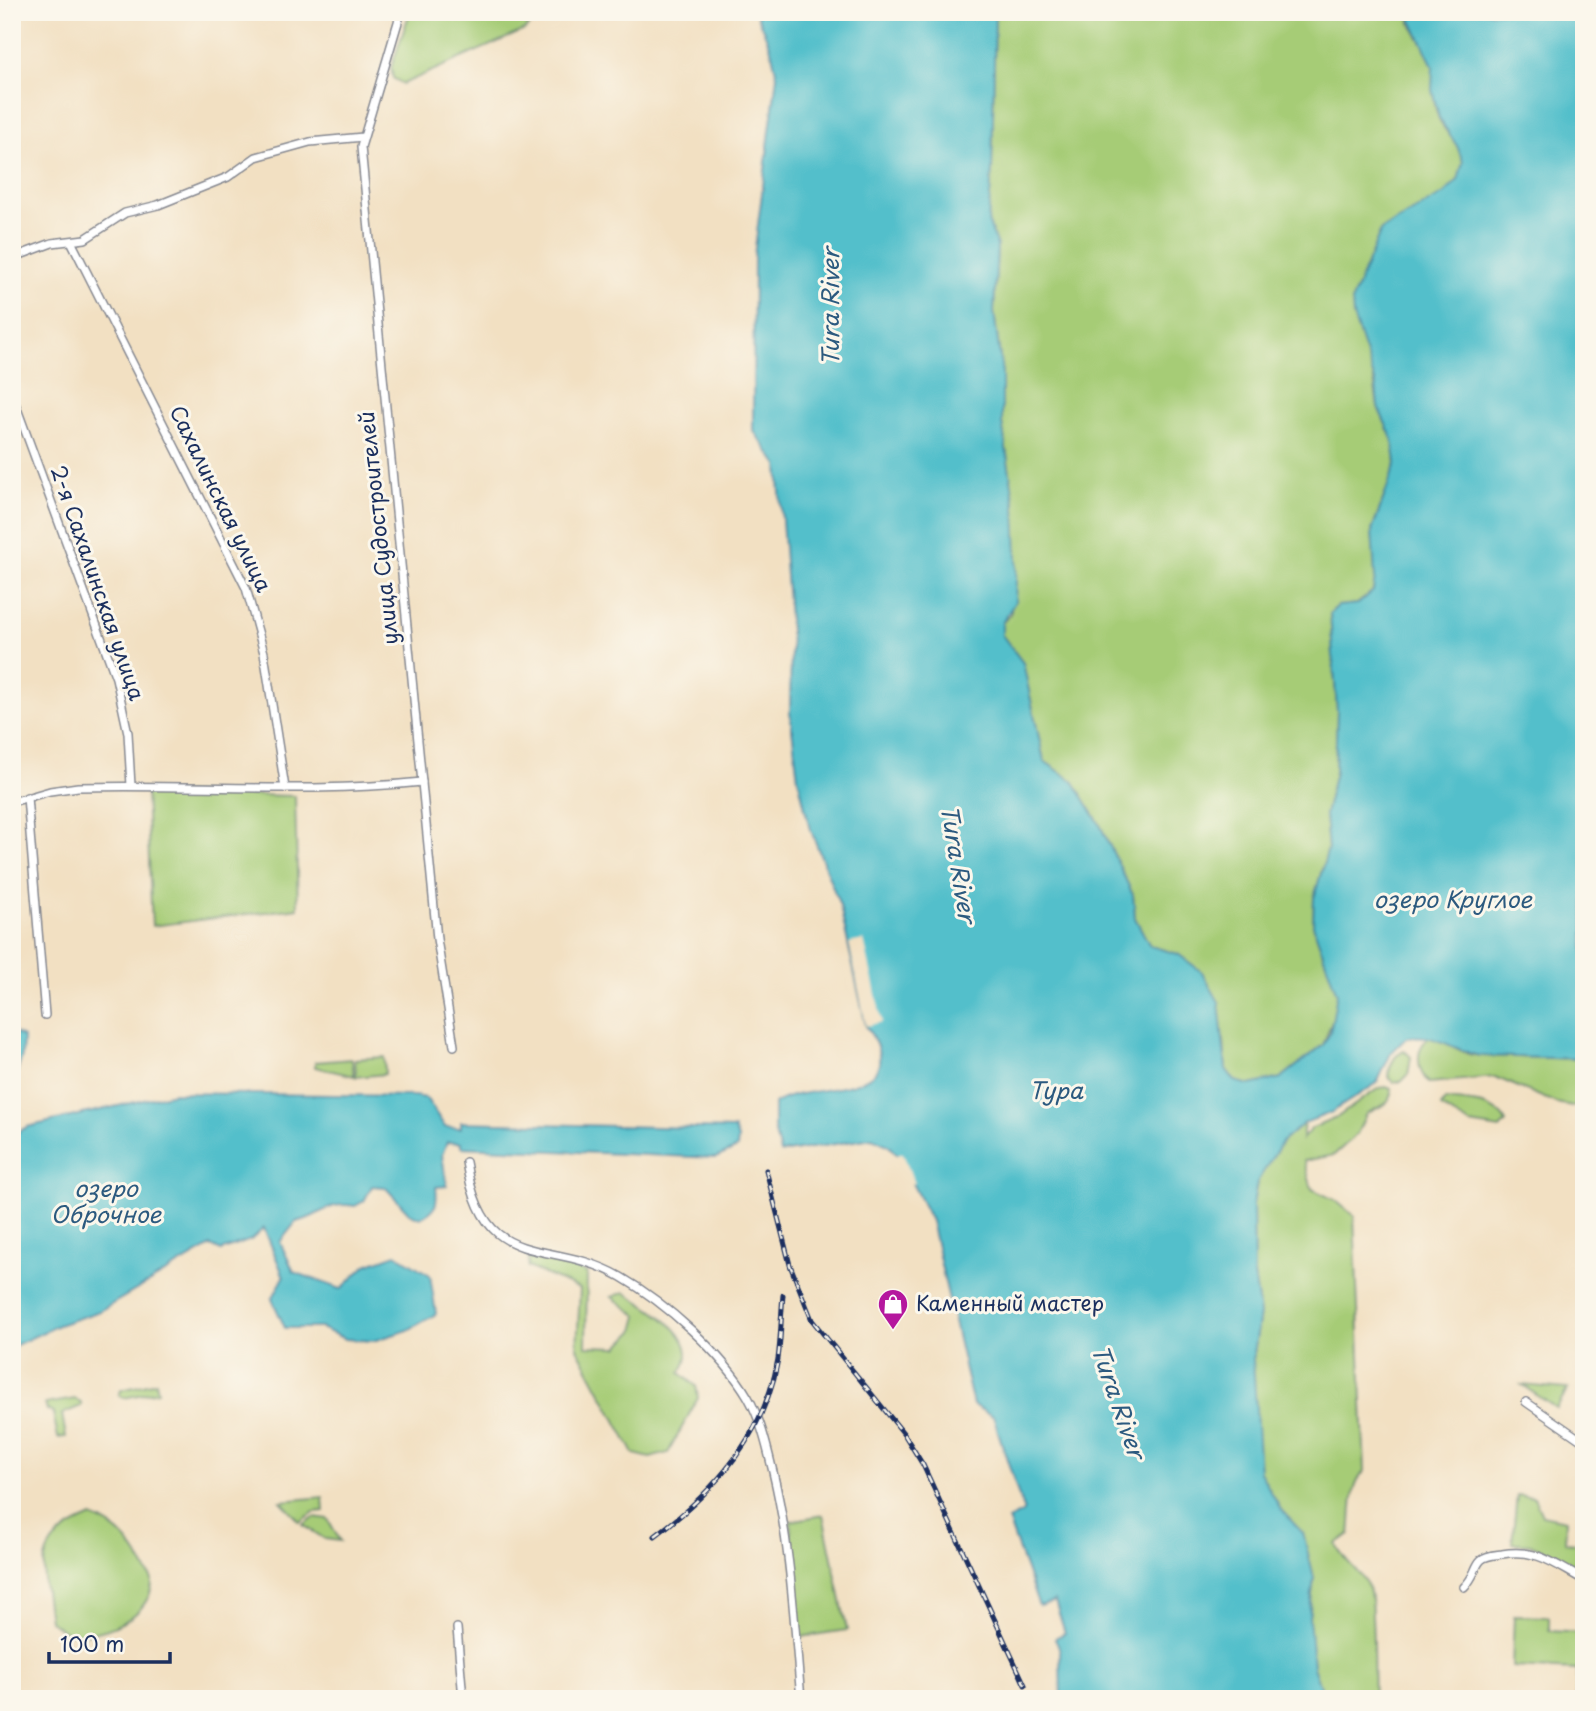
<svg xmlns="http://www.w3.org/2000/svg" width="1596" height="1711" font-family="'Playpen Sans',sans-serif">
  <rect width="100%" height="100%" fill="#fbf7ec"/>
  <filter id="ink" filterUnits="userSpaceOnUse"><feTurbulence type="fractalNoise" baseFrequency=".0143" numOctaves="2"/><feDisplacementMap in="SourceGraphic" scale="14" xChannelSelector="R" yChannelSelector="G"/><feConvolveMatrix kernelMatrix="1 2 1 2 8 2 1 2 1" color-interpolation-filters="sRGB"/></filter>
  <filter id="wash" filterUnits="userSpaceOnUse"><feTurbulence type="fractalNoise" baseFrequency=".00686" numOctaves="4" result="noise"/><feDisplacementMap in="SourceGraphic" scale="28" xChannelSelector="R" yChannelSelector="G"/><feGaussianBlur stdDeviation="1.57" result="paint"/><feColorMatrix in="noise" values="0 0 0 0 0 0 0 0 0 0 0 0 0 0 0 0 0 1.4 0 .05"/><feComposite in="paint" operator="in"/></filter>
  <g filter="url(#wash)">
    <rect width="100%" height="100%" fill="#f2e0c2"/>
    <g fill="#a6cc76" stroke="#607e6a" stroke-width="2">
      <polygon points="410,12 545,12 525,30 403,84 393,78 391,68"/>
      <path d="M995,12h413c2,19 21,35 25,54 3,17 -2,35 6,53 6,14 21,25 24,41 5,33 -59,58 -82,70l-12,33 2,98 7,46 15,33 3,23 -24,68 4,46 -3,14 -16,13 -19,2 -8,8 7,97 -2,61 -10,43 3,34 -14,49 -1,27 24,69v13l-14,38 -42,33 -31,7 -15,-4 -9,-12 -2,-29 -46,-86 -28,-8 -15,-28 -2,-23 -34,-72 -26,-42 -29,-20 -21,-98 -21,-28v-12l9,-9 4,-109 -13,-82v-51l-8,-60 3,-66 -9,-25 4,-50z"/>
      <polygon points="146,792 295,796 298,908 152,926"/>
      <path d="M1432,1036l36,18 13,2 103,3v49l-28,-5 -61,-26 -66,6c-13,-13 -15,-37 3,-47z"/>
      <path d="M1404,1050l7,7 -3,18 -7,7h-7l-5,-3c0,-13 4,-23 15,-29z"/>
      <polygon points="384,1057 385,1074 356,1077 355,1059"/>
      <polygon points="352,1059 354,1076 315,1067 315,1062"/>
      <path d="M1386,1087l5,2 1,6 -5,8 -21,11 -9,20 -23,21 -30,6 8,28 23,11 19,16 11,255c-16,15 -12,42 -15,63l-14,10c8,19 24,26 33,44 5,12 4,91 5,111h-50l-11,-32 -4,-50 5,-39 -11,-44 -22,-24 -21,-37 -6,-58 -1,-55 7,-46 -6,-39 -1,-71 4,-22 10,-21 15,-19 22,-19 -2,16 10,-11 24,-10 43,-30z"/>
      <path d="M1445,1100c20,2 51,2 61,22l-6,7 -30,-5 -29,-17z"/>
      <path d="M539,1255l48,18 -1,73 32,1 16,-16 4,-15 -26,-19 12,-5c26,16 83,47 56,81l16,13 2,12 -30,55 -18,5 -16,-4 -57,-106 3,-59 -52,-22 1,-11z"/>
      <polygon points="156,1382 158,1391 124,1398 119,1396 121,1390"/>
      <polygon points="1522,1385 1568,1389 1556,1408"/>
      <polygon points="75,1399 81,1402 81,1406 62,1414 66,1437 58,1438 53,1413 47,1410 45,1404"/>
      <polygon points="1517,1495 1534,1497 1542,1515 1566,1520 1565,1542 1584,1544 1584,1570 1530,1544 1512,1543"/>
      <polygon points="323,1497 324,1511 314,1512 300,1522 281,1501"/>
      <polygon points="823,1515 847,1630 800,1637 790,1521"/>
      <path d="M92,1517c32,11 44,35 60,63 1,37 -53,60 -85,52 -6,-2 -13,-9 -18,-12 -7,-54 -17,-79 43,-103z"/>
      <polygon points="314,1517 328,1519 340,1541 325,1539 303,1525"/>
      <polygon points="1514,1616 1549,1617 1549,1631 1584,1633 1584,1699 1576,1699 1577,1670 1512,1667"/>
    </g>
    <g fill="#52bfcb" stroke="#367794" stroke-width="2">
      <path d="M755,12h240l-3,159 -4,50 9,25 -3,66 8,60v51l13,82 2,54 -2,43 -13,21v12l21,28 21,98 29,20 26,42 34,72 2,23 15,28 28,8 24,18 17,30 7,67 9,12 15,4 31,-7 42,-33 7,-12 7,-39 -24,-69 1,-27 14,-49 -3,-34 10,-43 2,-61 -7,-98 8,-7 20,-2 15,-13 2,-14 -3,-46 24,-68 -3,-23 -15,-33 -2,-23 -23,-68 -1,-16 29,-70 63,-36 14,-14 5,-18 -6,-16 -18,-28 -7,-28 1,-24 -25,-54h176v1047l-103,-3c-28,-5 -46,-25 -75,-18l-15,15 -14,30 -47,30 -26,10 -22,19 -25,40 -4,22 1,71 6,39 -7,46 7,112 21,38 22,23 11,45 -5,39 4,50 11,32h-263l-1,-48 -5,-13 10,-5 -10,-32 -16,5 -31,-86 16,-8 -31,-96 -20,-11 -42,-184 -32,-64 -11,-12 -16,-7 -92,15 -6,-24v-25c32,-24 144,-1 92,-78l-26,-120 -31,-81 -11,-47 -8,-66 1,-67 -13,-180 -25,-35 1,-174 23,-180 -7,-31z"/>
      <polygon points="12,1032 23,1037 22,1056 12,1088"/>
      <path d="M174,1093l240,3 12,2 19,29 16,1v-6l273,7 4,9 -1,10 -21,10 -255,-11v-4l-14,-1 -5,13 5,31 -11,1c2,18 0,23 -16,31l-11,-5 -24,-26 -13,-1 -8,15 -9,5c-29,-5 -34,11 -59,16l-16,20 14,30 47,17 25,-24 30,-11 34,21 6,39 -28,16 -35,11 -28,-2 -24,-11h-36l-13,-29 12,-22 -20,-49 -13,12 -30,11 -10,-5 -111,65 -42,14 -46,22v-212l15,-8z"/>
    </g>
    <g fill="#f2e0c2">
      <polygon points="864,940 882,1022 866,1026 849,943"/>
      <polygon points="903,1153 914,1183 907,1185 894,1156"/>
    </g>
  </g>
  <g filter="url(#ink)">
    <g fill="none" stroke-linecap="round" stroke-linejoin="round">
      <g stroke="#868890" stroke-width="10">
        <g id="minor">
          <polyline points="401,12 361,147 437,939 454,1046"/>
          <polyline points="72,243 246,588 264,653 285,788"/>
          <polyline points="12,258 52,243 85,239 125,213 158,205 228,177 256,157 310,142 363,137"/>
          <polyline points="12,395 116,678 128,733 131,786"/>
          <polyline points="27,797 45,1015"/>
          <path d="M12,802l38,-11 28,-4c115,-3 230,7 344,-5"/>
          <path d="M466,1162c18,115 82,73 155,115 45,26 101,76 127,120 13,23 19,50 25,75 18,75 21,150 28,227"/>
          <polyline points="1526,1402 1584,1442"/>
          <path d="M1464,1587c11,-10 10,-20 17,-27 5,-5 14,-5 21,-6 35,-6 52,10 82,26"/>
          <polyline points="457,1628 463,1699"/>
        </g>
      </g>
      <use href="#minor" stroke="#fff" stroke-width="7"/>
      <g stroke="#1b2f5e" stroke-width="5">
        <g id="rail">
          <polyline points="766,1170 790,1265 812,1320 904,1434 923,1465 1025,1685"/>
          <path d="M655,1536c60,-45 110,-101 123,-177 3,-21 3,-43 5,-64"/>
        </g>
      </g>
      <use href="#rail" stroke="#fbf7ec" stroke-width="2.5" stroke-dasharray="8" stroke-linecap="butt"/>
    </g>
  </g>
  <defs>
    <g id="shop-pin" transform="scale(1.575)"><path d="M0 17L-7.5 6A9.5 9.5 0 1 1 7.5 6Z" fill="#b5179e" stroke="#fbf7ec"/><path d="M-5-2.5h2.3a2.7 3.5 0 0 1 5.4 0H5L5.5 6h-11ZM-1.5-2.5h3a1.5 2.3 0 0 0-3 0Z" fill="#fff"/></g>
  </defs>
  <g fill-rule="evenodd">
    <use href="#shop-pin" x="893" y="1304"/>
  </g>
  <g text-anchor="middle" stroke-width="6" stroke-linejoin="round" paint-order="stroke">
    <g font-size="21" fill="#1b2f5e" stroke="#fbf7ec">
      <text transform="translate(220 499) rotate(64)" y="7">Сахалинская улица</text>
      <text transform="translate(379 528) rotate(-96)" y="7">улица Судостроителей</text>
      <text transform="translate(97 583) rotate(71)" y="7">2-я Сахалинская улица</text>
    </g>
    <g font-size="21" fill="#1b2f5e" stroke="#fbf7ec" text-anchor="start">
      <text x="916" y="1311">Каменный мастер</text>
    </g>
    <g font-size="23" font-style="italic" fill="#2c5a7f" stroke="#fbf7ec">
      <text transform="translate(831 307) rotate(-90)" y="8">Tura River</text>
      <text transform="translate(958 864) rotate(81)" y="8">Tura River</text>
      <text x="1453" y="908">озеро Круглое</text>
      <text x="1056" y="1099">Тура</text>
      <text x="106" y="1197">озеро<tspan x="106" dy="26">Оброчное</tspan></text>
      <text transform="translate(1118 1402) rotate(71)" y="8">Tura River</text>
    </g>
  </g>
  <rect width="1596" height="1711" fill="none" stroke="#fbf7ec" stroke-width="42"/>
  <path d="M49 1652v10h121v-10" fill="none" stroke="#1b2f5e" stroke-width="3.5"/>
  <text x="60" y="1652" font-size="21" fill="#1b2f5e" stroke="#fbf7ec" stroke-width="5" paint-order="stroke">100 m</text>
</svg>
